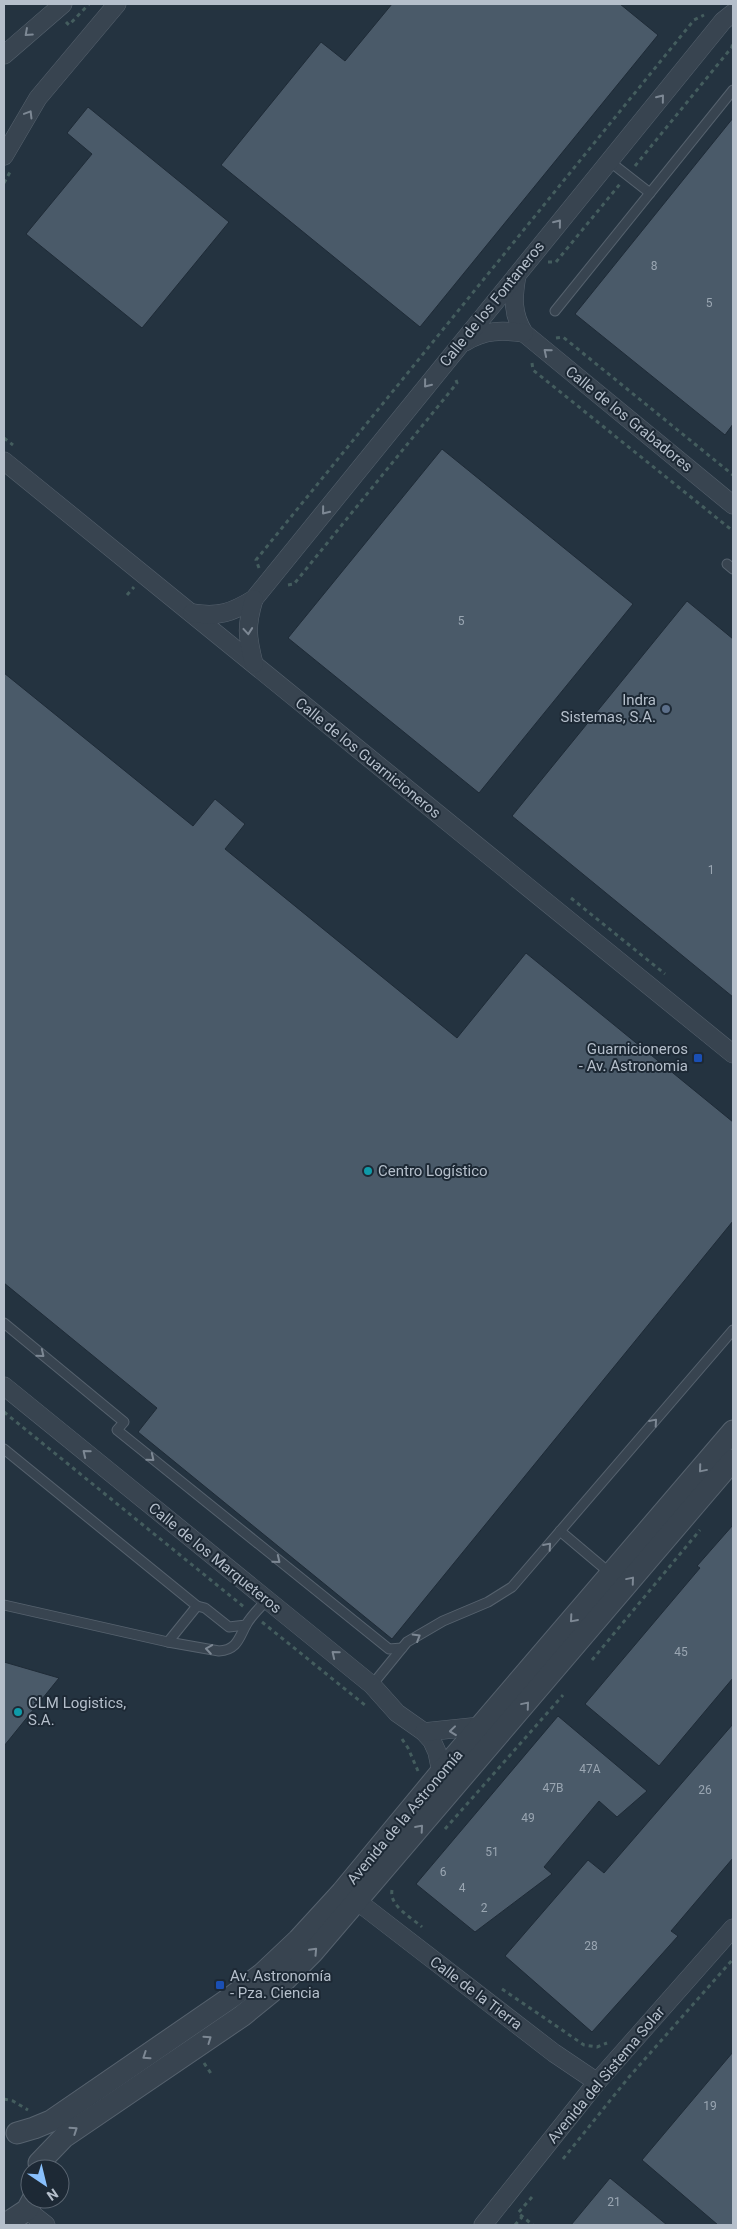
<svg xmlns="http://www.w3.org/2000/svg" width="737" height="2229" font-family="Roboto,sans-serif">
  <rect width="100%" height="100%" fill="#243340"/>
  <g fill="#4a5a69" stroke="#1f2b37">
    <polygon points="392,4 620,4 658,35 420,327 221,165 321,42 345,61"/>
    <polygon points="88,107 229,222 142,328 26,234 92,154 67,133"/>
    <polygon points="733,118 733,424 725,435 575,314"/>
    <polygon points="442,449 633,604 479,793 288,638"/>
    <polygon points="687,601 733,639 733,997 512,816"/>
    <polygon points="4,673 193,826 215,799 245,824 225,849 457,1038 526,953 733,1122 733,1221 392,1639 138,1432 157,1408 4,1283"/>
    <polygon points="733,1525 733,1678 659,1766 585,1704 700,1568 697,1566"/>
    <polygon points="4,1662 59,1678 4,1746"/>
    <polygon points="558,1716 647,1791 617,1817 599,1801 544,1867 552,1874 475,1932 416,1884"/>
    <polygon points="733,1724 733,1858 671,1931 678,1936 592,2032 505,1956 588,1860 604,1873"/>
    <polygon points="733,2052 733,2225 718,2225 642,2160"/>
    <polygon points="610,2178 667,2225 571,2225"/>
  </g>
  <g fill="none" stroke-linecap="round" stroke-linejoin="round">
    <g stroke="#56626e" stroke-width="11">
      <g id="service">
        <polyline points="609,161 650,193"/>
        <polyline points="555,311 733,90"/>
        <polyline points="727,564 733,569"/>
        <polyline points="4,1323 124,1422 117,1430 389,1649 402,1648"/>
        <polyline points="4,1449 197,1606 168,1642 4,1605"/>
        <polyline points="560,1531 611,1574"/>
        <polyline points="197,1606 205,1608 229,1627 246,1625"/>
        <path d="M168,1642l51,9c18,-1 20,-13 27,-26 5,-9 14,-18 21,-25"/>
        <polyline points="372,1685 407,1642 443,1621 488,1602 512,1587 733,1330"/>
      </g>
    </g>
    <g stroke="#56626e" stroke-width="19">
      <g id="minor">
        <polyline points="4,55 63,4"/>
        <polyline points="4,156 38,98 117,4"/>
        <path d="M517,275c-4,22 -5,39 7,58l209,172"/>
        <path d="M465,342c19,-12 37,-12 59,-9"/>
        <polyline points="4,461 733,1054"/>
        <path d="M192,613c27,4 39,0 62,-14l469,-578 10,-8"/>
        <path d="M254,664c-7,-28 -8,-38 0,-65"/>
        <polyline points="4,1386 372,1685 397,1713 424,1732 432,1741 437,1752 443,1782"/>
        <polyline points="424,1732 481,1726"/>
        <polyline points="343,1901 357,1901 554,2053 597,2082"/>
        <polyline points="27,2210 46,2225"/>
        <polyline points="483,2225 597,2082 733,1928"/>
      </g>
    </g>
    <g stroke="#56626e" stroke-width="23">
      <g id="tertiary">
        <polyline points="17,2133 34,2128 51,2121 230,1998 262,1974 298,1940 342,1892 441,1772 733,1431"/>
        <polyline points="39,2163 64,2137 242,2016 280,1985 313,1952 733,1460"/>
        <polyline points="4,2225 27,2210 33,2199"/>
      </g>
    </g>
    <g stroke="#445d5e" stroke-width="3" stroke-dasharray="4 4" stroke-linecap="butt">
      <polyline points="66,22 69,25 89,4"/>
      <polyline points="635,166 732,47 733,41"/>
      <polyline points="4,183 10,172"/>
      <polyline points="548,262 556,262 620,184"/>
      <polyline points="556,338 563,337 733,475"/>
      <polyline points="532,363 533,370 733,531"/>
      <polyline points="4,438 13,445"/>
      <polyline points="259,568 256,560 694,20 704,15"/>
      <polyline points="288,585 294,584 457,383 455,377"/>
      <polyline points="127,595 134,587"/>
      <polyline points="571,898 665,974"/>
      <polyline points="4,1412 244,1607"/>
      <polyline points="262,1622 366,1706"/>
      <polyline points="592,1660 700,1530"/>
      <polyline points="402,1739 408,1748 418,1771"/>
      <polyline points="445,1829 563,1695"/>
      <path d="M392,1890c-3,16 19,27 30,37"/>
      <polyline points="502,1989 584,2045 597,2047 607,2043"/>
      <polyline points="204,2063 212,2075"/>
      <polyline points="4,2099 13,2101 28,2110"/>
      <polyline points="563,2159 629,2077 733,1959"/>
      <polyline points="532,2197 518,2213 533,2225"/>
      <polyline points="515,2225 522,2217"/>
    </g>
    <use href="#service" stroke="#384450" stroke-width="9"/>
    <use href="#minor" stroke="#384450" stroke-width="18"/>
    <use href="#tertiary" stroke="#384450" stroke-width="21"/>
  </g>
  <defs><path id="oneway-chevron" d="M-2-3.5L2.5 0L-2 3.5" fill="none" stroke-width="1.6" stroke-linecap="round" stroke-linejoin="round" transform="scale(1.25)"/></defs>
  <g stroke="#7d8894">
    <use href="#oneway-chevron" transform="translate(28 33) rotate(138)"/>
    <use href="#oneway-chevron" transform="translate(661 98) rotate(-51)"/>
    <use href="#oneway-chevron" transform="translate(29 114) rotate(-59)"/>
    <use href="#oneway-chevron" transform="translate(558 223) rotate(-51)"/>
    <use href="#oneway-chevron" transform="translate(547 352) rotate(-140)"/>
    <use href="#oneway-chevron" transform="translate(427 384) rotate(129)"/>
    <use href="#oneway-chevron" transform="translate(325 511) rotate(129)"/>
    <use href="#oneway-chevron" transform="translate(248 631) rotate(85)"/>
    <use href="#oneway-chevron" transform="translate(41 1354) rotate(39)"/>
    <use href="#oneway-chevron" transform="translate(654 1422) rotate(-49)"/>
    <use href="#oneway-chevron" transform="translate(86 1453) rotate(-141)"/>
    <use href="#oneway-chevron" transform="translate(151 1458) rotate(39)"/>
    <use href="#oneway-chevron" transform="translate(702 1469) rotate(130)"/>
    <use href="#oneway-chevron" transform="translate(548 1546) rotate(-49)"/>
    <use href="#oneway-chevron" transform="translate(277 1560) rotate(39)"/>
    <use href="#oneway-chevron" transform="translate(631 1580) rotate(-50)"/>
    <use href="#oneway-chevron" transform="translate(573 1619) rotate(131)"/>
    <use href="#oneway-chevron" transform="translate(417 1637) rotate(-31)"/>
    <use href="#oneway-chevron" transform="translate(209 1649) rotate(-171)"/>
    <use href="#oneway-chevron" transform="translate(335 1654) rotate(-141)"/>
    <use href="#oneway-chevron" transform="translate(526 1705) rotate(-50)"/>
    <use href="#oneway-chevron" transform="translate(453 1731) rotate(174)"/>
    <use href="#oneway-chevron" transform="translate(420 1828) rotate(-49)"/>
    <use href="#oneway-chevron" transform="translate(314 1951) rotate(-47)"/>
    <use href="#oneway-chevron" transform="translate(208 2039) rotate(-35)"/>
    <use href="#oneway-chevron" transform="translate(146 2056) rotate(146)"/>
    <use href="#oneway-chevron" transform="translate(74 2130) rotate(-34)"/>
  </g>
  <circle fill="#5c6f8a" stroke="#1d2935" stroke-width="2" cx="666" cy="709" r="5"/>
  <g fill="#1a4fb4" stroke="#1d2935" stroke-width="2">
    <rect x="693" y="1053" width="10" height="10" rx="2.5"/>
    <rect x="215" y="1980" width="10" height="10" rx="2.5"/>
  </g>
  <g fill="#0f9aa8" stroke="#1d2935" stroke-width="2">
    <circle cx="368" cy="1171" r="5"/>
    <circle cx="18" cy="1712" r="5"/>
  </g>
  <g text-anchor="middle" stroke-width="4" stroke-linejoin="round" paint-order="stroke">
    <g font-size="12" fill="#9aa6b2">
      <text x="654" y="270">8</text>
      <text x="709" y="307">5</text>
      <text x="461" y="625">5</text>
      <text x="711" y="874">1</text>
      <text x="681" y="1656">45</text>
      <text x="590" y="1773">47A</text>
      <text x="553" y="1792">47B</text>
      <text x="705" y="1794">26</text>
      <text x="528" y="1822">49</text>
      <text x="492" y="1856">51</text>
      <text x="443" y="1876">6</text>
      <text x="462" y="1892">4</text>
      <text x="484" y="1912">2</text>
      <text x="591" y="1950">28</text>
      <text x="710" y="2110">19</text>
      <text x="614" y="2206">21</text>
    </g>
    <g font-size="15" fill="#b5bfcb" stroke="#1d2935">
      <text transform="translate(492 304) rotate(-51)" y="5">Calle de los Fontaneros</text>
      <text transform="translate(629 419) rotate(39)" y="5">Calle de los Grabadores</text>
      <text transform="translate(368 758) rotate(39)" y="5">Calle de los Guarnicioneros</text>
      <text transform="translate(215 1558) rotate(39)" y="5">Calle de los Marqueteros</text>
      <text transform="translate(405 1817) rotate(-50)" y="5">Avenida de la Astronomía</text>
      <text transform="translate(476 1993) rotate(37)" y="5">Calle de la Tierra</text>
      <text transform="translate(606 2075) rotate(-50)" y="5">Avenida del Sistema Solar</text>
    </g>
    <g font-size="15" fill="#b5bfcb" stroke="#1d2935" text-anchor="start">
      <text x="656" y="705" text-anchor="end">Indra<tspan x="656" dy="17">Sistemas, S.A.</tspan></text>
      <text x="688" y="1054" text-anchor="end">Guarnicioneros<tspan x="688" dy="17">- Av. Astronomia</tspan></text>
      <text x="378" y="1176">Centro Logístico</text>
      <text x="28" y="1708">CLM Logistics,<tspan x="28" dy="17">S.A.</tspan></text>
      <text x="230" y="1981">Av. Astronomía<tspan x="230" dy="17">- Pza. Ciencia</tspan></text>
    </g>
  </g>
  <rect width="737" height="2229" fill="none" stroke="#b5bfcb" stroke-width="10"/>
  <g transform="translate(45 2184) rotate(145)"><circle r="24" fill="#1d2935" stroke="#5a6571"/>
  <path d="M0-4L9 19L0 12L-9 19Z" fill="#89c0fc"/>
  <text y="-8" font-size="14" font-weight="bold" text-anchor="middle" fill="#b5bfcb">N</text>
  </g>
</svg>
